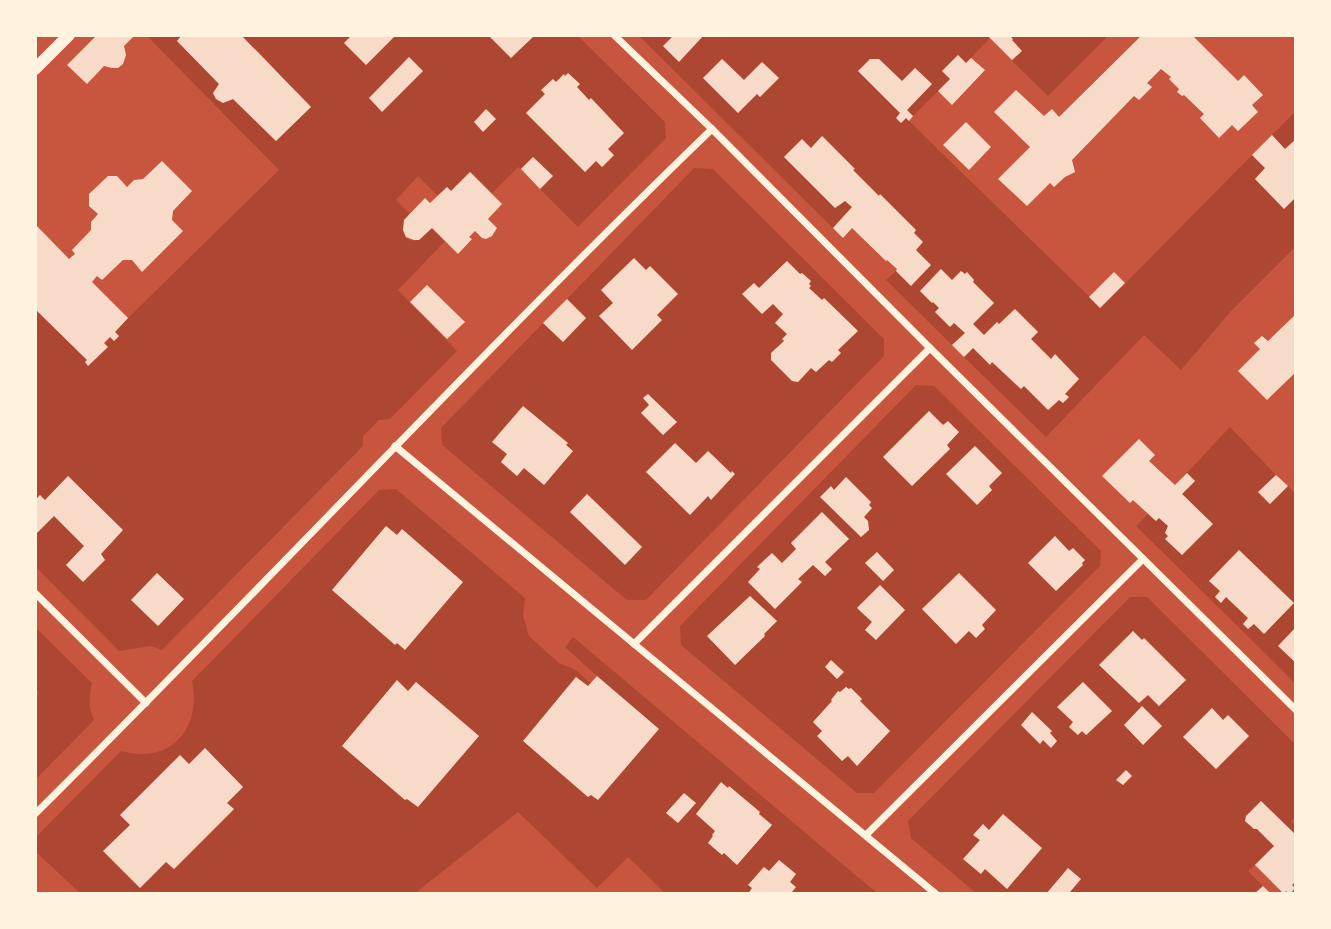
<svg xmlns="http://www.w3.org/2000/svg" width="1331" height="929" font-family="'Roboto Serif',serif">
  <rect width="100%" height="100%" fill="#c8553d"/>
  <g fill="#ae4732" fill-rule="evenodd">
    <path d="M146,35h36l-5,6 42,43 -6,9 3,6 7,4 10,-4 43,42 35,-35 -15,-15 -3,3c-16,-22 -34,-48 -59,-59h118l-8,8 22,22 30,-30h92l23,23 24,-23h42l88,87 1,16 -88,89 -38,-38 12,-13 -19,-19 -12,12 -3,-2 -26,26 -21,-21 -20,19 -4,-4 -9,9 -20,-20 -22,24 14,14c-8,9 -11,30 8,26 4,-1 10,-9 14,-12l13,13 -47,49 59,61 -67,68 -11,1 -16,16v10l-201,204 -11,-4 -32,5 -84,-85v-32l19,-18 30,30 -18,19 17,16 22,-21 -4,-6 22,-24 -55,-54 -23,24 -5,-5 -5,5v-191l52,51 -2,2 4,3 21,-28 4,4 5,-5 -4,-4 13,-14 151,-148zM409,57l13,14 -40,40 -13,-13zM564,75l15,9 -2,3 12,13 2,-1 32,34 -15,16 6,7 -11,11 -7,-6 -11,11 -59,-59 19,-19 -3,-4 11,-11 3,3zM157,573l27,26 -25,27 -28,-26z"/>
    <path d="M638,35h34l1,1 -10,11 16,14 25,-26h283l3,3 -24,25 -24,8 8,8 -37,37 -6,-6 25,-26 -17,-16 -13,13 -23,-22h-9l-12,12 42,42 -4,5 5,5 5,-5 195,190 151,-153 13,13 -10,11 29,29 12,-11v49l-65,65 -50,59 -37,-35 -98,102 -82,-80 9,-9 17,16 2,-2 28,27 4,-3 25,24 10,-10 4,3 5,-6 -3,-3 14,-15 -24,-24 -4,4 -20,-20 7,-8 -24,-22 -15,15 -2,-2 -13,13 -11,-11 21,-21 -21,-21 1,-3 -7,-6 -2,1 -4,-3 -9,9 -12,-11 -20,22 12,12 1,-1 6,6 -3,4 18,11 11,10 -13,12 -66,-65 10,-9 15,15 5,-36 7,-8 -43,-47 -1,1 -26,-26 1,-2 -31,-32 -12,12 -9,-9 -18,18 51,51 10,-7 7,6 -19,21zM723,59l21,21 18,-18 17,16 -19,19 -3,-3 -19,19 -35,-35z"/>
    <polygon points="1009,35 1109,35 1048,96 1012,61 1022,51 1012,40 1013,39"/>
    <polygon points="1296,111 1296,139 1285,149 1272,135"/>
    <path d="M694,168l19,1 171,170v17l-238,244h-19l-185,-155 -1,-17 102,-105 20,19 23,-23 -19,-20zM787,261l13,13 2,-1 9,8 -2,3 2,2 -2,2 13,12 2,-2 33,33 -19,19 3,3 -12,7 -13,12 -5,-4 -12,14 -6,-2 -22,-27 13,-12 -2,-2 5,-5 -12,-11 8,-9 -29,-31 5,5zM654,400l23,22 -14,13 -22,-22zM492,442l75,1 -1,2 7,6 -29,34zM675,443l21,20 12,-12 22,22 -84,-1zM587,494l55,52 -17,18 -20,-18 1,-12 -16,-14 -10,2 -10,-10z"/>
    <path d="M916,385l18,1 167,165 -1,15 -226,227h-17l-176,-148 -1,-19zM929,411l14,14 5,-4 11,11 -18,19 3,4 -32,31 -29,-29zM975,446l26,27 -12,13 3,4 -15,15 -30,-31zM846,477l25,25 -2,3 3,3 -8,9 4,4 1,9 -7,7 -41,-40 9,-10 4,3zM821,512l27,27 -23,23 7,7 -7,7 -12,-11 -15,14 3,4 -26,26 -27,-27 12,-13 -3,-3 15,-13 10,10 14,-14 -5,-6zM877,552l17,18 -11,11 -18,-18zM959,573l37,37 -17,17 -4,-2 -20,18 -33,-34zM880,585l25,25 -29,29 -11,-9 7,-8 -15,-15zM750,596l27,25 -13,13v2l-29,29 -28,-29zM851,688l11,11 -2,2 30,30 -33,34 -44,-43 19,-21 -1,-2 7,-7h2z"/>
    <path d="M1230,427l46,48 -18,17 11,12 19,-18 8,9v132l-18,19 18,17v21l-160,-158 12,-12 7,7 4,-3 9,8 -3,7 3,3 -2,3 16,16 30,-31 -30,-30 13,-13 -8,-8zM1239,550l55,53 -30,31 -10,-10 -6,5 -5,-5 5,-6 -39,-37z"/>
    <path d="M396,489l129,109 -2,17 6,21 30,27 17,7 14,13 7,-7 -32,-29 8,-10 305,257h-84l-2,-2 -2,-10 6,-8 -17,-14 -10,11 -6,-4 -14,18 3,3 -4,6h-82l-38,-37 -31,31 -79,-76 -104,82h-333l-46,-43v-13l86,-87c49,14 81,-22 71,-70l2,-2 185,-189zM386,526l11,9 5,-5 61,52 -58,68 -8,-7 -2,1 -63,-54zM397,680l11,11 8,-9 63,54 -61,71 -11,-8 -2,1 -63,-54zM205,748l38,39 -16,16 7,7 -59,59 -9,-7 -25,26 -37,-37 26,-26 -10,-10 60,-60 9,9zM722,783l6,5 1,-1 31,25 -1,2 13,11 -35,40 -13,-12 -2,2 -14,-12 5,-7 -1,-1 3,-4 -19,-17zM684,793l12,10 -18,20 -12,-10z"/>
    <path d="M1130,597h17l149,148v71l-5,5 5,6v8l-35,-34 -15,15 -1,5 9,8h3l17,17 -26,25 15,15 -8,8h-183l-2,-2 -24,2h-69l-66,-56 -3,-17zM1133,631l9,9 2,-2 42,42 -27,26 -11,-11 -9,8 -39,-38zM1083,682l29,29 -25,24 -5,-4 -5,4 -8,-8 4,-5 -16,-15zM1142,706l20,20 -19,18 -19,-19zM1032,713l25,28 -6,6 -8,-7 -3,4 -19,-19zM1234,721l15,16 -33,32 -32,-32 45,-11zM983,824l6,6 18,58 -22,-19 -5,5 -16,-15 16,-19 -6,-5z"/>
    <path d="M35,627l57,56c-3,14 -4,24 2,37l-59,60v-79l4,-9 -4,-4z"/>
  </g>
  <g fill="#f7dbc8">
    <polygon points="97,35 135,35 124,46 126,55 123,64 118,68 112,68 104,66 87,84 67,65"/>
    <polygon points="182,35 241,35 311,107 276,141 233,99 223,103 216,99 213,93 219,84 177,41"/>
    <polygon points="352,35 396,35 366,65 344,43"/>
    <polygon points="488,35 535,35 511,58"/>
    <polygon points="672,35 704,35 679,62 663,46 673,36"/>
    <polygon points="987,35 1009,35 1013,39 1012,40 1022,51 1012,60"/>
    <polygon points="1142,35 1192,35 1238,81 1244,75 1263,95 1252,105 1258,112 1238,131 1232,125 1219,138 1200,118 1204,114 1184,95 1182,96 1177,92 1179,89 1169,79 1171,77 1161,69 1147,83 1152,87 1139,100 1134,96 1072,160 1075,172 1065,177 1054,187 1050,183 1027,206 998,179 1030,147 994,112 1016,90 1044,116 1052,109 1059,117"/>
    <polygon points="958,55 966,63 971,58 985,70 952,105 938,91 950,79 942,71"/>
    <polygon points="409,57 423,71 382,112 369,98"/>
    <polygon points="722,59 744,80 762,62 779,78 760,97 757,94 738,113 703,78"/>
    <polygon points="870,59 879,59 902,81 915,68 932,84 907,110 913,116 909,121 906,118 901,123 896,118 900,113 858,71"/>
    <polygon points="568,73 580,84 577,87 589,100 591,98 624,133 608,149 614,155 602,167 596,161 585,172 526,113 545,94 541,90 553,79 556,82 564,74 565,76"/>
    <polygon points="486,109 496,119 483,132 474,122"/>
    <polygon points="966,122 991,147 969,170 943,145"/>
    <polygon points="1272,135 1285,149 1296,139 1296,197 1284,209 1255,179 1265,168 1252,155"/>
    <polygon points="822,136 855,169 853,170 879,196 880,194 916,230 914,233 923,242 916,250 931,265 911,286 896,271 897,269 887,260 886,261 852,228 843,238 833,228 852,207 845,201 835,208 784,157 802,139 811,148"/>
    <polygon points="533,157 553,176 540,189 521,169"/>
    <polygon points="162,161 192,191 173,211 172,220 183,231 142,272 132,260 123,260 102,280 97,276 92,282 128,318 115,332 119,336 114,341 110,337 104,343 108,347 88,366 85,362 87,360 35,309 35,224 69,259 75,254 72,250 91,230 91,222 98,214 89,206 89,194 108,176 117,176 127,187 134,180 143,179"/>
    <polygon points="470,172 502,204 488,219 497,228 492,236 486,239 482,238 475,231 469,237 472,239 458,254 432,228 419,240 414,240 406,237 403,230 404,220 425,198 430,203 447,187 451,191"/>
    <polygon points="634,258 646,270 650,266 678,294 657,315 662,320 632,350 599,316 613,303 601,290"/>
    <polygon points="787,261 800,274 802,273 811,281 809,284 811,286 809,288 822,300 824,298 858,331 838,350 841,353 832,362 829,360 816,372 811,368 798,382 792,381 771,360 771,353 784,341 782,339 787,334 775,323 783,314 773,304 762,314 742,294 754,283 759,288"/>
    <polygon points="941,269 952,280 961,271 965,274 967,272 974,280 973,282 994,303 973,324 984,335 997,322 999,324 1015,309 1038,332 1031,339 1051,359 1055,354 1079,379 1065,394 1069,397 1063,403 1059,400 1048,410 1024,386 1021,389 992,362 990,365 973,348 964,357 952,345 965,333 954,323 950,327 935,312 939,308 933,302 932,303 920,291"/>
    <polygon points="1114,272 1125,283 1100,308 1089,297"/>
    <polygon points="427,285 465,322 447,339 410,302"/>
    <polygon points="567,299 586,318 563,342 543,323"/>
    <polygon points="1296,314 1296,372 1267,400 1238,371 1260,349 1254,343 1262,336 1268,341"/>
    <polygon points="648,394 677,422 663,435 641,413 649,405 643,398"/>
    <polygon points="523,406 568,443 566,445 573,451 544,485 524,468 517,476 501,462 507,454 492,442"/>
    <polygon points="929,411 943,425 948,421 959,432 947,445 950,449 912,486 883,457"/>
    <polygon points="1139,439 1155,455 1149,461 1175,485 1187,473 1195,481 1182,494 1213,524 1182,555 1165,539 1168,536 1165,533 1168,526 1159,518 1156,521 1133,500 1130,503 1102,476"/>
    <polygon points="675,443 696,463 708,451 731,473 732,471 735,474 711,500 708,496 690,515 646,472"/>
    <polygon points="975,446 1002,473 989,486 992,490 977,505 946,474"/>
    <polygon points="1276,475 1288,486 1270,504 1258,492"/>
    <polygon points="68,476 123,530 101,554 105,560 83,582 66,565 84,546 54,516 35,535 35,500 40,495 45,500"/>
    <polygon points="846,477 871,502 869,505 872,508 864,517 868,521 869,530 861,537 820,497 831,486 834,490"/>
    <polygon points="587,494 642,547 625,565 570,512"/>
    <polygon points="822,512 849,539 825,562 832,569 825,576 813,565 798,579 802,582 775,609 748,582 760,569 757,567 772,553 782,563 796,549 791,543"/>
    <polygon points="386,526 397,535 402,529 463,582 405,650 397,643 395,645 332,590"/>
    <polygon points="1055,536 1069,551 1073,548 1085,560 1082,563 1083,565 1056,591 1028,563"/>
    <polygon points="1239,550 1294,603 1264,634 1254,624 1248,629 1243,624 1248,618 1226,597 1221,603 1215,597 1220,591 1209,581"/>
    <polygon points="877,552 894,570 883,581 865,563"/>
    <polygon points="157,573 184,599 158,626 131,600"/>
    <polygon points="959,573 996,610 982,625 985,629 976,638 969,631 956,644 922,609"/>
    <polygon points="880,585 905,610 876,640 865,630 872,622 857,608"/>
    <polygon points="750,596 777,621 764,634 765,636 735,665 707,636"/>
    <polygon points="1296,627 1296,663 1278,646"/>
    <polygon points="1133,631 1142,640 1144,638 1186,680 1159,706 1148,695 1139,703 1099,665"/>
    <polygon points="831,660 844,672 837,679 825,667"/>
    <polygon points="597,676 659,729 598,800 591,795 588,797 523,741 576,677 588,686"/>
    <polygon points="397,680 408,691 416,682 479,736 418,807 407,799 405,800 342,746"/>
    <polygon points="1083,682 1112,711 1086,735 1082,731 1078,735 1069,727 1073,722 1057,707"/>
    <polygon points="846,687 849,689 851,688 862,699 860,701 890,731 857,766 848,756 842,761 817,736 822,731 813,722 832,701 831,700 838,691 840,692"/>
    <polygon points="1142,706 1162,726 1143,745 1124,725"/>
    <polygon points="1212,708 1223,720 1228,715 1249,736 1216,769 1183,737"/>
    <polygon points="1032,712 1052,731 1050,733 1057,741 1051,748 1043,740 1040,744 1021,725"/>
    <polygon points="205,748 243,787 227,803 234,809 174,869 166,862 140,888 103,851 130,825 120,815 180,755 189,764"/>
    <polygon points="1126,770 1132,776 1123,785 1116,780"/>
    <polygon points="721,782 728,788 729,786 760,812 759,814 772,825 737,865 724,853 722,855 708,843 713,836 712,835 715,831 696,814"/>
    <polygon points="684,793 696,803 678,823 666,813"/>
    <polygon points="1261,801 1296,835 1296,881 1292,885 1295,888 1290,894 1286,891 1284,894 1255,865 1274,846 1257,829 1254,829 1245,821 1246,816"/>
    <polygon points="1003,814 1042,848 1007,889 985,869 981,874 963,859 980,840 973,835 983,824 989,830"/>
    <polygon points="779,860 796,874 790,882 796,887 792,892 794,894 748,894 752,888 748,885 764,867 769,871"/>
    <polygon points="1068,868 1081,879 1070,892 1072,894 1046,894"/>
    <polygon points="1263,886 1271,894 1254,894"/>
  </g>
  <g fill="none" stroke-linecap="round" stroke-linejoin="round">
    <g stroke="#fff3e0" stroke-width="7">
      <polyline points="614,35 712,129 930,348 1296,710"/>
      <polyline points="395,446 936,894"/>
      <polyline points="35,593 146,703"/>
      <polyline points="634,644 930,348"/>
      <path d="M35,814c228,-226 446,-462 677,-685"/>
      <polyline points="866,835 1143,559"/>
    </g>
    <polyline stroke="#fff3e0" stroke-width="12" points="35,69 69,35"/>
  </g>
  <rect width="1331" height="929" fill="none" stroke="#fff3e0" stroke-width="74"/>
</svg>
